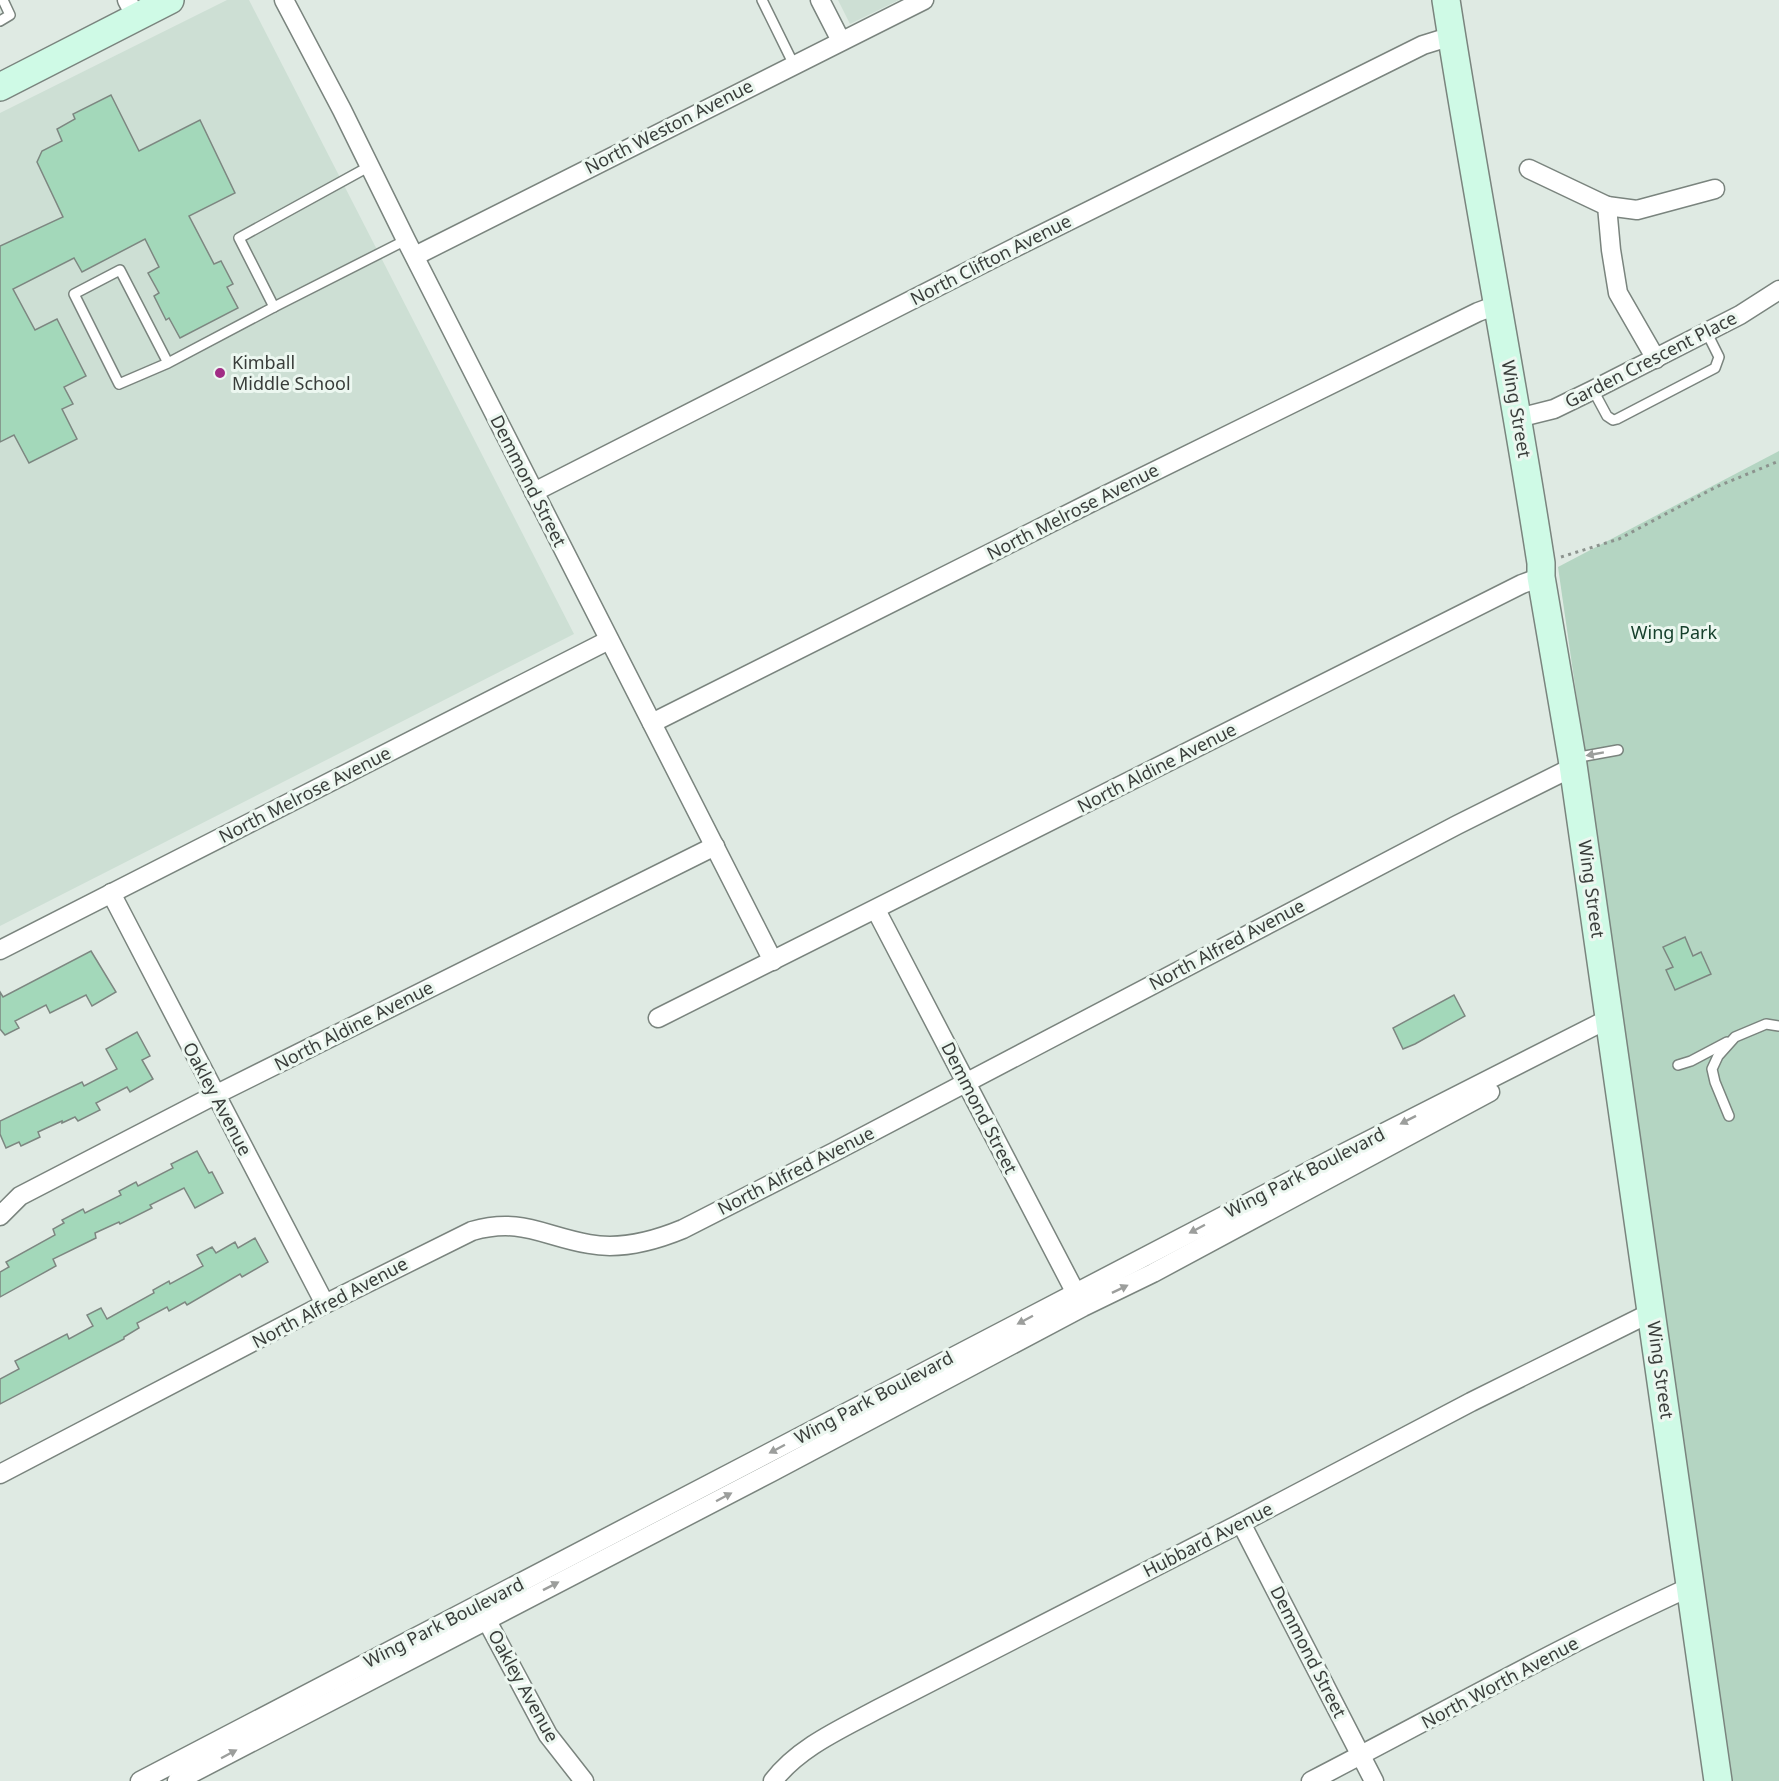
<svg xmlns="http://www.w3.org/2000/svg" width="1779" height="1781" font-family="'Noto Sans',sans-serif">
  <rect width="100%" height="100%" fill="#dfeae3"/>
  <g fill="#cddfd4">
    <polygon points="227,0 249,0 574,634 0,926 0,113"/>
    <polygon points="838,0 899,0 850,24"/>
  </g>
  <polygon fill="#b4d5c2" points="1779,451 1779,1781 1732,1781 1558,567"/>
  <g fill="#a3d8ba" stroke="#7d8781" stroke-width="1.5">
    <polygon points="111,95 139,151 200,120 235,193 189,216 214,264 221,261 233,284 227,287 238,308 180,338 169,318 166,320 154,296 159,293 148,273 159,267 145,239 82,272 74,258 13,289 35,330 57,319 86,376 64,387 73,404 62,409 77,439 29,463 14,435 0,442 0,246 63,217 37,162 42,151 62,141 57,129 75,119 73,114"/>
    <polygon points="1685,937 1693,956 1701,952 1711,974 1675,990 1666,970 1673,967 1663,947"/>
    <polygon points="91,951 116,992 92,1006 86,995 50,1013 46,1005 15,1021 19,1028 5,1035 0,1029 0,992 3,997"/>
    <polygon points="1454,995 1465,1016 1415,1044 1403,1049 1393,1028"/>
    <polygon points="137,1032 150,1056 142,1060 153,1079 130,1092 127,1087 96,1103 100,1110 78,1121 75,1117 62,1123 62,1121 38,1132 40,1137 21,1146 19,1142 6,1148 0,1134 0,1121 82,1082 84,1086 117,1069 106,1049"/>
    <polygon points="197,1151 209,1173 212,1172 223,1193 195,1208 184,1188 150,1205 152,1208 120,1224 119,1222 95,1233 96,1238 53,1259 56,1266 0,1297 0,1272 9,1267 6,1262 55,1235 53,1229 64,1223 62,1220 83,1209 85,1213 121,1195 119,1191 136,1182 138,1186 173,1168 171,1164"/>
    <polygon points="255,1238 268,1262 242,1277 240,1274 187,1305 185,1302 169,1311 167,1307 137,1323 139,1328 124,1337 124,1339 0,1404 0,1379 19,1369 15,1361 67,1334 69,1339 93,1326 87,1315 101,1308 107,1319 154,1293 153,1290 169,1281 170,1284 203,1266 197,1255 212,1247 216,1253 235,1242 238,1248"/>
  </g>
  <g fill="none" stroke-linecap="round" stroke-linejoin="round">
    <g stroke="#7a847e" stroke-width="12">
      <g id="lane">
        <polyline points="762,0 794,65"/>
        <polyline points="0,21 10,15 3,0"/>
        <polyline points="370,166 239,238 274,307 406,240"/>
        <polyline points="168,363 120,270 74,294 119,384 168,363 274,307"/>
        <polyline points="1593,390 1607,416 1613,420 1617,419 1715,368 1719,357 1707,333"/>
        <polyline points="1574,758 1618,750"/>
        <polyline points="1678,1065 1691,1061 1727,1042"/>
        <polyline points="1729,1116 1715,1082 1712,1069 1718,1056 1735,1037 1766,1024 1779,1026"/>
      </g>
    </g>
    <g stroke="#7a847e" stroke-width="21">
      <g id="street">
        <polyline points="127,0 136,17"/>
        <polyline points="284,0 342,110 406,240 773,961"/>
        <polyline points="820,0 841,41"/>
        <polyline points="1529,169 1607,206 1611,250 1618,293 1656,359"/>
        <polyline points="1607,206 1637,210 1715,189"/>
        <polyline points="415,256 924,0"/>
        <polyline points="1518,418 1554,409 1593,390 1740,315 1779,290"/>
        <polyline points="534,492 1008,251 1423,45 1452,36"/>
        <polyline points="652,723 1096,500 1478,312 1497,305"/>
        <polyline points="111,893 325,1304"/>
        <polyline points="876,910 1081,1303"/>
        <polyline points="0,950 609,640"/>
        <polyline points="658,1018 1522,584 1541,577"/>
        <polyline points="0,1216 20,1196 215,1095 715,846"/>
        <path d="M0,1474l325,-170 147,-73c49,-14 71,5 117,13 31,6 65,-3 94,-15l151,-77 623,-327 116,-58"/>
        <polyline points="1241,1523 1374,1781"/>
        <polyline points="486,1619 548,1735 584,1781"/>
        <polyline points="140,1781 1340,1155 1610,1018"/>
        <polyline points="177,1781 772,1472 1083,1307 1153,1273 1490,1092"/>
        <path d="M773,1781c26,-34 68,-52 105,-72l363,-186 230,-121 181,-90"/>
        <path d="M1311,1781c126,-65 250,-135 379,-194"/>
      </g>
    </g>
    <g stroke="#7a847e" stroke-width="30">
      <g id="secondary">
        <path d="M1446,0c29,188 66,375 95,563v14l31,181 146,1023"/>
        <polyline points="0,87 170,0"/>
      </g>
    </g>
    <polyline stroke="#8c938e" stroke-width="3" stroke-dasharray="3 4.5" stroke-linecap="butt" points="1561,557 1619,539 1716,487 1779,461"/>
    <use href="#lane" stroke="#fff" stroke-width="9"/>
    <use href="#street" stroke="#fff" stroke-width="18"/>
    <use href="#secondary" stroke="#cffae6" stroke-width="27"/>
  </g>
  <defs><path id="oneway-solid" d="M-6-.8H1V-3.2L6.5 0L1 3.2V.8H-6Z" transform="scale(1.5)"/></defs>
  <g fill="#9c9e9c">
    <use href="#oneway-solid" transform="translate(1595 754) rotate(170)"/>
    <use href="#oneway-solid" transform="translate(1408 1120) rotate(153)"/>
    <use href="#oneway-solid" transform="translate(1197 1229) rotate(152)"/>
    <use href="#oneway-solid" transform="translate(1120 1289) rotate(-26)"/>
    <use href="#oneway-solid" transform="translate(1025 1320) rotate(152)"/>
    <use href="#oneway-solid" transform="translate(777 1449) rotate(152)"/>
    <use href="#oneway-solid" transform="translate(724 1497) rotate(-28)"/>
    <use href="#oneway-solid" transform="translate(551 1586) rotate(-27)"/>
    <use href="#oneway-solid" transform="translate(229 1754) rotate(-28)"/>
  </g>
  <circle fill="#a12c85" stroke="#ecf7f0" stroke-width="2" cx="220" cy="373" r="6"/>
  <g text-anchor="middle" stroke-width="6" stroke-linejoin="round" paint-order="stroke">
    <g font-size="18" fill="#393d3a" stroke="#ecf7f0">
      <text transform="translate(669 127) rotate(-27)" y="6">North Weston Avenue</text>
      <text transform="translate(991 260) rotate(-27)" y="6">North Clifton Avenue</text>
      <text transform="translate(1651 360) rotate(-27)" y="6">Garden Crescent Place</text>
      <text transform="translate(1516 409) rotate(80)" y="6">Wing Street</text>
      <text transform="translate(528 481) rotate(63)" y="6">Demmond Street</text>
      <text transform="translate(1073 512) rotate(-27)" y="6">North Melrose Avenue</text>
      <text transform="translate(1157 768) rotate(-27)" y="6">North Aldine Avenue</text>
      <text transform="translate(305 795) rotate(-27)" y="6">North Melrose Avenue</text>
      <text transform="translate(1591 889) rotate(82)" y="6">Wing Street</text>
      <text transform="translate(1227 945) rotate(-28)" y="6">North Alfred Avenue</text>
      <text transform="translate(354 1026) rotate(-27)" y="6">North Aldine Avenue</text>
      <text transform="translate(217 1099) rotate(62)" y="6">Oakley Avenue</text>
      <text transform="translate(979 1108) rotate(63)" y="6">Demmond Street</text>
      <text transform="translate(796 1171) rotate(-27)" y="6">North Alfred Avenue</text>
      <text transform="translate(1305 1173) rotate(-27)" y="6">Wing Park Boulevard</text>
      <text transform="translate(330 1303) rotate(-28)" y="6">North Alfred Avenue</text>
      <text transform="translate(1660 1370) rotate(82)" y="6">Wing Street</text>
      <text transform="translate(874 1398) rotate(-28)" y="6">Wing Park Boulevard</text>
      <text transform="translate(1208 1540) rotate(-27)" y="6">Hubbard Avenue</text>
      <text transform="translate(444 1623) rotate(-27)" y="6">Wing Park Boulevard</text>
      <text transform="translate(1308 1652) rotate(63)" y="6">Demmond Street</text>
      <text transform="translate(1500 1683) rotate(-28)" y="6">North Worth Avenue</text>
      <text transform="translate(523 1686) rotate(61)" y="6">Oakley Avenue</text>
    </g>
    <g font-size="18" fill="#393d3a" stroke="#ecf7f0" text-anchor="start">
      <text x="232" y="369">Kimball<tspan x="232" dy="21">Middle School</tspan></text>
    </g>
    <g font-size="18" fill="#16402c" stroke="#ecf7f0">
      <text x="1674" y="639">Wing Park</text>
    </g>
  </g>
</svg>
